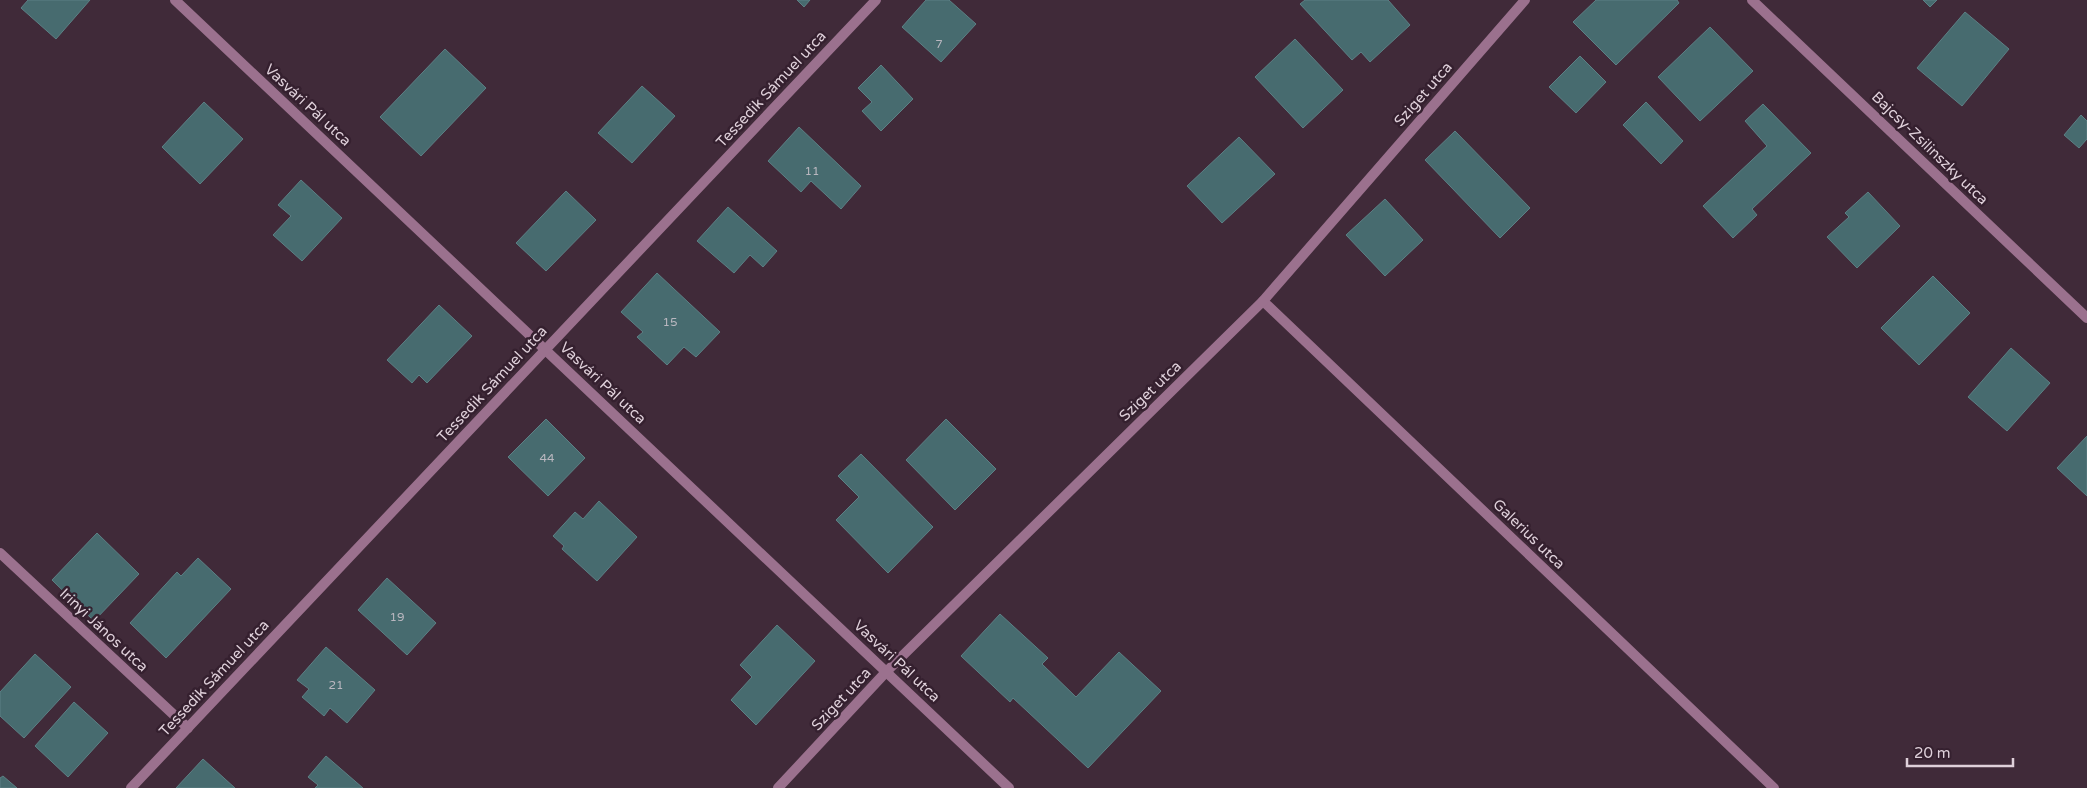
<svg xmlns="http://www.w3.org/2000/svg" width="2087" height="788" font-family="'Varela Round',sans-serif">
  <rect width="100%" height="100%" fill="#402a39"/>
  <g fill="#476b6f" stroke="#5c8085">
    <polygon points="28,0 90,0 56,39 21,8"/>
    <polygon points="797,0 810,0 804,7"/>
    <polygon points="926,0 949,0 976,24 941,62 902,27"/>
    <polygon points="1305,0 1388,0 1410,25 1370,62 1361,52 1352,60 1300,4"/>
    <polygon points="1596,0 1677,0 1679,3 1616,65 1573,22"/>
    <polygon points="1923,0 1937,0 1930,7"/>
    <polygon points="1965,12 2009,49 1962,106 1917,68"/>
    <polygon points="1710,27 1753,71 1700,121 1658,77"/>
    <polygon points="1295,39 1343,90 1303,128 1255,77"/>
    <polygon points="445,49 486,88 421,156 380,117"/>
    <polygon points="1580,56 1606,82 1576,113 1549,87"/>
    <polygon points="881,65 913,99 881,131 862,111 872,102 858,88"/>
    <polygon points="642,86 675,116 632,163 598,133"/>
    <polygon points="204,102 243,139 200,184 162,147"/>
    <polygon points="1646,102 1683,141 1661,164 1623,125"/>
    <polygon points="1763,104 1811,153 1752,209 1757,215 1733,238 1703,206 1767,146 1745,121"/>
    <polygon points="2081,115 2087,121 2087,139 2079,148 2064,135"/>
    <polygon points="799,127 861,186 841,209 811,181 801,192 768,161"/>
    <polygon points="1455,131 1530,208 1500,238 1425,160"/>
    <polygon points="1239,137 1275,174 1222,223 1187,186"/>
    <polygon points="301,180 342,218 302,261 273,235 291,216 278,205"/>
    <polygon points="566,191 596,220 546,271 516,243"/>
    <polygon points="1868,192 1900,226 1857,268 1827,237 1849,217 1845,213"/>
    <polygon points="1385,199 1423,240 1385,276 1346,235"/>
    <polygon points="728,207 777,251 763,267 750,255 734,273 697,241"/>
    <polygon points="657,273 720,332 696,357 684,347 667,365 637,337 643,332 621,312"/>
    <polygon points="1933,276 1970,313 1919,365 1881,328"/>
    <polygon points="439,305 472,336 427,383 419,375 412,383 387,360"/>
    <polygon points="2011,348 2050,383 2007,431 1968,397"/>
    <polygon points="546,419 585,458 548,496 508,457"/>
    <polygon points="946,419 996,469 955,510 906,460"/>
    <polygon points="2087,436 2087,496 2057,468"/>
    <polygon points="861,454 933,527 888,573 836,520 859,497 838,476"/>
    <polygon points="599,501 637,537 597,581 562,549 564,546 553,536 575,512 583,519"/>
    <polygon points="97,533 139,574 94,621 52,580"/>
    <polygon points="198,558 231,589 166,658 130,623 177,572 181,576"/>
    <polygon points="387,578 436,623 407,655 358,610"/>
    <polygon points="1000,614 1048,658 1042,664 1076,697 1119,652 1161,691 1088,768 1013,698 1010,702 961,656"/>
    <polygon points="777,625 815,661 756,725 731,700 752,677 740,665"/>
    <polygon points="326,647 375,690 347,723 330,708 324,716 302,697 309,689 297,680"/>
    <polygon points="35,654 71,687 24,738 0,716 0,692"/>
    <polygon points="74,702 108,733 68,777 35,746"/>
    <polygon points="326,756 363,788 315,788 318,785 308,777"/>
    <polygon points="203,759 235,788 176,788"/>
    <polygon points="3,776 17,788 0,788 0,778"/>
  </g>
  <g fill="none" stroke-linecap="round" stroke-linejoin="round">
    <g stroke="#9b718e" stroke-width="10">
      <polyline points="175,0 1009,788"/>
      <polyline points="1752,0 2087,318"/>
      <polyline points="1263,301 1774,788"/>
      <polyline points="0,553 188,728"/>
      <polyline points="131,788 876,0"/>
      <polyline points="778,788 886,672 1263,301 1525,0"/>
    </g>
  </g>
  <g text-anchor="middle" stroke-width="5" stroke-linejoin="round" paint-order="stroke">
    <g font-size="12" fill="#b9b7bf">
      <text x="939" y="48">7</text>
      <text x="812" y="175">11</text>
      <text x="670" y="326">15</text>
      <text x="547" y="462">44</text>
      <text x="397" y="621">19</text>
      <text x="336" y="689">21</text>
    </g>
    <g font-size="15" fill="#dfd0da" stroke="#35202f">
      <text transform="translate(771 89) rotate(-47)" y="5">Tessedik Sámuel utca</text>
      <text transform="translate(1423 94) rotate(-49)" y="5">Sziget utca</text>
      <text transform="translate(308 105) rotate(43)" y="5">Vasvári Pál utca</text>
      <text transform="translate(1930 148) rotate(44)" y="5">Bajcsy-Zsilinszky utca</text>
      <text transform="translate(603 383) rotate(43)" y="5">Vasvári Pál utca</text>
      <text transform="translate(492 384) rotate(-47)" y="5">Tessedik Sámuel utca</text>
      <text transform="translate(1150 391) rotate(-44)" y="5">Sziget utca</text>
      <text transform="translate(1529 534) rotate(44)" y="5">Galerius utca</text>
      <text transform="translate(104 630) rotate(43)" y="5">Irinyi János utca</text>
      <text transform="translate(897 661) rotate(43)" y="5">Vasvári Pál utca</text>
      <text transform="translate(214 678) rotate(-47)" y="5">Tessedik Sámuel utca</text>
      <text transform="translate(841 699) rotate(-47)" y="5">Sziget utca</text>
    </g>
  </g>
  <path d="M1907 758v8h106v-8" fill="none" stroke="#dfd0da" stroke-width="2.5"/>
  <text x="1914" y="758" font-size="15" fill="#dfd0da" stroke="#35202f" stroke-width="4" paint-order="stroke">20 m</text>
</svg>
